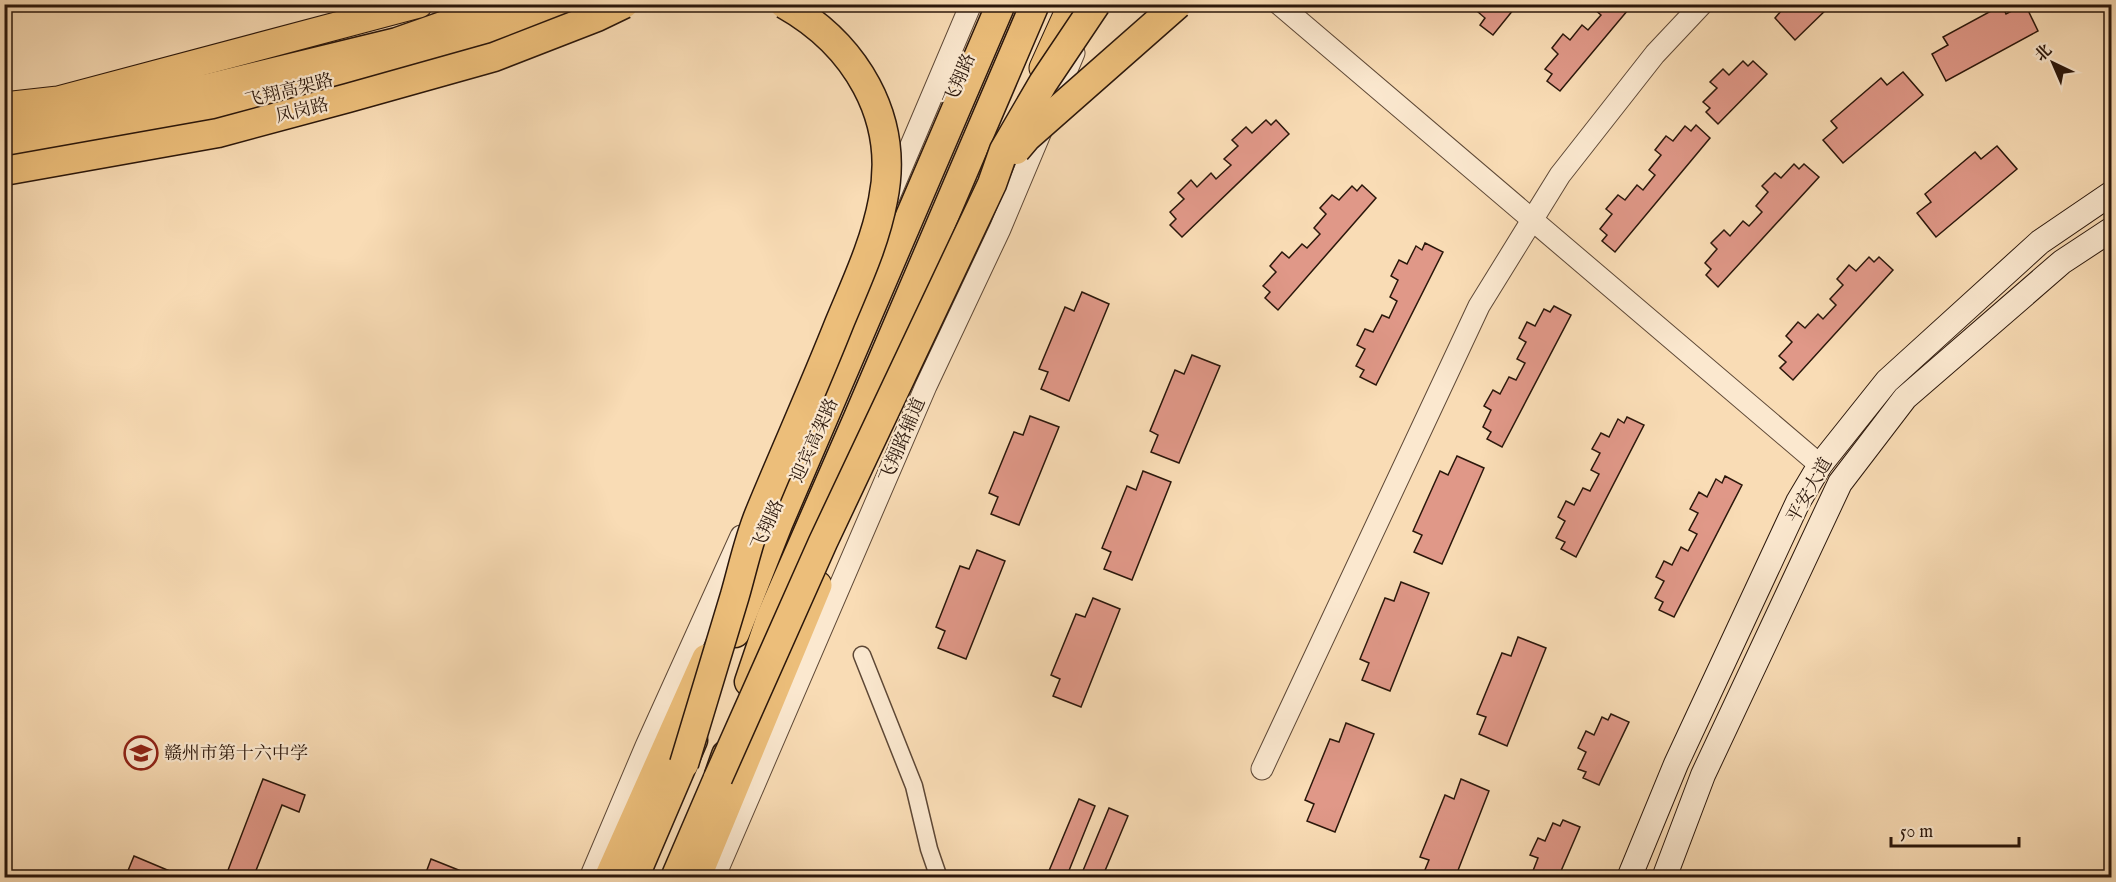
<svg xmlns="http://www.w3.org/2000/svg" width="2116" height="882" font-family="'IM FELL English','Noto Serif SC',serif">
  <rect width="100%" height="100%" fill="#f9dcb5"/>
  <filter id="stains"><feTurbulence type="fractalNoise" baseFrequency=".00333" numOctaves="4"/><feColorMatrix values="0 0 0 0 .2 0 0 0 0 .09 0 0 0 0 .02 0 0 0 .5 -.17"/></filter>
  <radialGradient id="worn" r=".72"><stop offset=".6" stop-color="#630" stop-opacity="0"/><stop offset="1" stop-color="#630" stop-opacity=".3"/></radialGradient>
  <g fill="#e09888" stroke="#2b170b" stroke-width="1.5">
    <polygon points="1484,4 1518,4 1493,35 1480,25 1485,18 1478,12"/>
    <polygon points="1598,4 1633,4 1560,91 1547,81 1552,74 1545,69 1558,54 1552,48 1563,34 1570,40 1582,25 1588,30 1601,15 1594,9"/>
    <polygon points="1787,4 1832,4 1795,40 1775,18"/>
    <polygon points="2025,4 2038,31 1946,81 1932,54 1948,45 1943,37 2002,5 2006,14"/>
    <polygon points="1743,61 1748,66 1753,61 1767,74 1718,124 1706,112 1710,108 1703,102 1717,88 1710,82 1723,69 1729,75"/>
    <polygon points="1903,72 1923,95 1843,163 1823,140 1837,128 1831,121 1881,78 1887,85"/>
    <polygon points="1266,120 1271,125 1276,120 1289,134 1182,237 1170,225 1176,219 1170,212 1184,199 1178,193 1191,180 1197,187 1211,173 1216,179 1231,165 1224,159 1238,146 1232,140 1246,127 1252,133"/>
    <polygon points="1696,125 1710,138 1615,252 1602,241 1607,235 1600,229 1612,214 1606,209 1618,195 1625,200 1637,185 1643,190 1655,175 1649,170 1661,155 1655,150 1666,136 1673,141 1685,126 1691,131"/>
    <polygon points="1997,146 2017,169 1936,237 1917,213 1931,202 1925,194 1975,152 1981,159"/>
    <polygon points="1794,164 1799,169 1804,164 1819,177 1718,287 1706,275 1711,269 1705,263 1717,249 1711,243 1724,230 1730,236 1743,221 1749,226 1762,212 1756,206 1768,192 1762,186 1775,173 1781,178"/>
    <polygon points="1362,185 1376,198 1278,310 1265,298 1270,292 1263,286 1276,272 1270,266 1282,252 1289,258 1302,244 1307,248 1320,234 1314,228 1326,214 1320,208 1332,195 1339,200 1352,186 1357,191"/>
    <polygon points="1425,243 1443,252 1376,385 1360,377 1364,370 1356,366 1365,349 1357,345 1365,329 1373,332 1382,315 1389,318 1397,301 1390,297 1398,280 1391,276 1399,260 1407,264 1416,246 1422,250"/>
    <polygon points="1869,257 1874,262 1879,257 1893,270 1793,380 1780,368 1786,362 1779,356 1792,342 1786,336 1798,322 1805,328 1818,314 1823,319 1836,305 1830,299 1843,285 1837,279 1849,265 1856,271"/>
    <polygon points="1082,292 1109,304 1069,401 1041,389 1048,372 1039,369 1065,307 1074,311"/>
    <polygon points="1554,306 1571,315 1502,447 1487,439 1491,432 1483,427 1491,410 1484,406 1493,390 1500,394 1509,377 1516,380 1525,363 1517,359 1526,342 1519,338 1527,322 1535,326 1544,309 1550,312"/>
    <polygon points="1192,355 1220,366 1179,463 1151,452 1158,435 1150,431 1175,370 1184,374"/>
    <polygon points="1030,416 1059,427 1019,525 991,514 998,497 989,493 1014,432 1023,435"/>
    <polygon points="1627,417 1644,425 1576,557 1561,549 1565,542 1556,538 1565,521 1558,517 1566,501 1574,505 1583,488 1590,491 1599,474 1591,470 1600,453 1592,449 1601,433 1609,437 1618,419 1624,423"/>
    <polygon points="1457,456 1484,468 1442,564 1414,552 1422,535 1413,531 1440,471 1448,475"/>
    <polygon points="1143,471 1171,482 1132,580 1104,569 1111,552 1102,548 1127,486 1136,490"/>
    <polygon points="1725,476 1742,485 1674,617 1659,610 1663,602 1655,598 1664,581 1656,577 1664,561 1672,565 1681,547 1688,551 1697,534 1689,530 1698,513 1690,509 1699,492 1707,497 1716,479 1722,483"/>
    <polygon points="977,550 1005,561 966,659 938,648 945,631 936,627 960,566 969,569"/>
    <polygon points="1401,582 1429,593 1390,691 1362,680 1369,663 1360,659 1385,598 1394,601"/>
    <polygon points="1093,598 1120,609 1081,707 1053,696 1060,679 1051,675 1076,614 1085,617"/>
    <polygon points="1518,637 1546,648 1507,746 1479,734 1486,717 1477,714 1502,653 1511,656"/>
    <polygon points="1611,714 1629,722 1599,785 1583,778 1586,772 1578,769 1586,752 1578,748 1586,731 1594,735 1602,717 1608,720"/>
    <polygon points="1346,723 1374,734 1335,832 1307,821 1314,804 1305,800 1330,739 1339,742"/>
    <polygon points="263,779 305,795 299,812 282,805 253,878 225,878"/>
    <polygon points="1461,779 1489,791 1455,878 1422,877 1429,860 1420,857 1445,795 1454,799"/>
    <polygon points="1079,799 1095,806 1066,878 1046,878"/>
    <polygon points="1109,808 1128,816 1102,878 1093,878 1082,873"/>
    <polygon points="1563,820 1580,827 1558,878 1535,878 1531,876 1538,858 1530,855 1538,838 1545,841 1553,823 1560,826"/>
    <polygon points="134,856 172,872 170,878 125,878"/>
    <polygon points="431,859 466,873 464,878 424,878"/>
  </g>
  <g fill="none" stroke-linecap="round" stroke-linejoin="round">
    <g stroke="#5e4836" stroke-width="19">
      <polyline id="minor" points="862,655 914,786 929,849 939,878"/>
    </g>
    <g stroke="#5e4836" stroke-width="23">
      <g id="tertiary">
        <polyline points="1279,4 1820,465"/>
        <polyline points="889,197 971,4"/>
        <polyline points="1262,769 1479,306 1560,175 1655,54 1702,4"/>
        <polyline points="590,878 646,746 741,536"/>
        <polyline points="714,878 926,386 1000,229 1074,53"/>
      </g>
    </g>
    <g stroke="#2b170b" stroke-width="26">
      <g id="secondary">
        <polyline points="1629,878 1676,764 1798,502 1820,465 1887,381 2040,242 2112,193"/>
        <polyline points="1664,878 1703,775 1840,483 1905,398 2062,262 2112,229"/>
      </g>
    </g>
    <g stroke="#2b170b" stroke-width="29">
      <g id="primary">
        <polyline points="1043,68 1072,4"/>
        <polyline points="4,106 58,100 419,4"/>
        <polyline points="608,878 706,658"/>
        <polyline points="697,878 818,585"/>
      </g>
    </g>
    <g stroke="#2b170b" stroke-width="31">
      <g id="trunk">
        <polyline points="4,128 208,88 397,42 505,4"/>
        <polyline points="4,152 284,93 472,39 566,4"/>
        <polyline points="735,633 778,524 1001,4"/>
        <polyline points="749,682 771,617 857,420 1035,4"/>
        <polyline points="634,878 693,740"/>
        <polyline points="675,878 718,778 726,755"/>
      </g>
    </g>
    <use href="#minor" stroke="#fbe8cf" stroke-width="16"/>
    <use href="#tertiary" stroke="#fbe8cf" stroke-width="21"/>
    <use href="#secondary" stroke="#fbe8cf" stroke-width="24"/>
    <use href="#primary" stroke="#ecbe7a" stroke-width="27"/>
    <use href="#trunk" stroke="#ecbe7a" stroke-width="28"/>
    <g stroke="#2b170b" stroke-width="31" stroke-linecap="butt">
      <g id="trunk-bridge">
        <polyline points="1016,150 1027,137 1178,4"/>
        <polyline points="4,171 218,133 348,98 494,57 597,17 624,4"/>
        <path d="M684,764c17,-57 34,-113 51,-169 8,-28 14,-57 25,-83 26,-63 54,-125 79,-188 17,-41 36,-81 44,-124 17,-83 -28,-156 -99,-196"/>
        <polyline points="718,778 823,542 992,184 1004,150 1043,83 1096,4"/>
      </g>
    </g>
    <use href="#trunk-bridge" stroke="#ecbe7a" stroke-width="28"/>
  </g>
  <defs>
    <g id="school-ring" transform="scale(1.725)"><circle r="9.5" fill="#fbe8cf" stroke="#8f2418" stroke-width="1.5"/><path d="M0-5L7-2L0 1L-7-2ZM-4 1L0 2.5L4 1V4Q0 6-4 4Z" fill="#8f2418"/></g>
  </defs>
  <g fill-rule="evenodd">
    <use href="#school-ring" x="141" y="753"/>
  </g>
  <g text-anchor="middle" stroke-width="4.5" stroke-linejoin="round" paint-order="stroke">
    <g font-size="18" fill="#2b170b" stroke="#fbe8cf">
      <text transform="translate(959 79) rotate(-67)" y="6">飞翔路</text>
      <text transform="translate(289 90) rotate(-14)" y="6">飞翔高架路</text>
      <text transform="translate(302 110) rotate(-14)" y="6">凤岗路</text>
      <text transform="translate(814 440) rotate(-66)" y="6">迎宾高架路</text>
      <text transform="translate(902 440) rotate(-67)" y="6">飞翔路辅道</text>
      <text transform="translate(1809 490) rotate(-60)" y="6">平安大道</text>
      <text transform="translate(767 525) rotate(-66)" y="6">飞翔路</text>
    </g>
    <g font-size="18" fill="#2b170b" stroke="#fbe8cf" text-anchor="start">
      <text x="164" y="759">赣州市第十六中学</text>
    </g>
  </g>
  <rect width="2116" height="882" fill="none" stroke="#f9dcb5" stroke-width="24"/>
  <rect x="6" y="6" width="2104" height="870" fill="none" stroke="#2b170b" stroke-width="3"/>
  <rect x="12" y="12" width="2092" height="858" fill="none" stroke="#2b170b" stroke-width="1.5"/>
  <g transform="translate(2053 63) rotate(316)" stroke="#fbe8cf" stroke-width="4.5" paint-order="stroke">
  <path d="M0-4.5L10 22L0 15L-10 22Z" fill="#2b170b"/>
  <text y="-9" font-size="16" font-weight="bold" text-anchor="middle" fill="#2b170b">北</text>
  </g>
  <path d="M1891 837v9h128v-9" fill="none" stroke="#2b170b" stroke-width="3"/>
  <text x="1900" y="837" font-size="18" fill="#2b170b" stroke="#fbe8cf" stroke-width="4.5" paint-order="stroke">50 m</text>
  <rect width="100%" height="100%" filter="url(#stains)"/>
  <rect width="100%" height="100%" fill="url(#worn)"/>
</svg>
